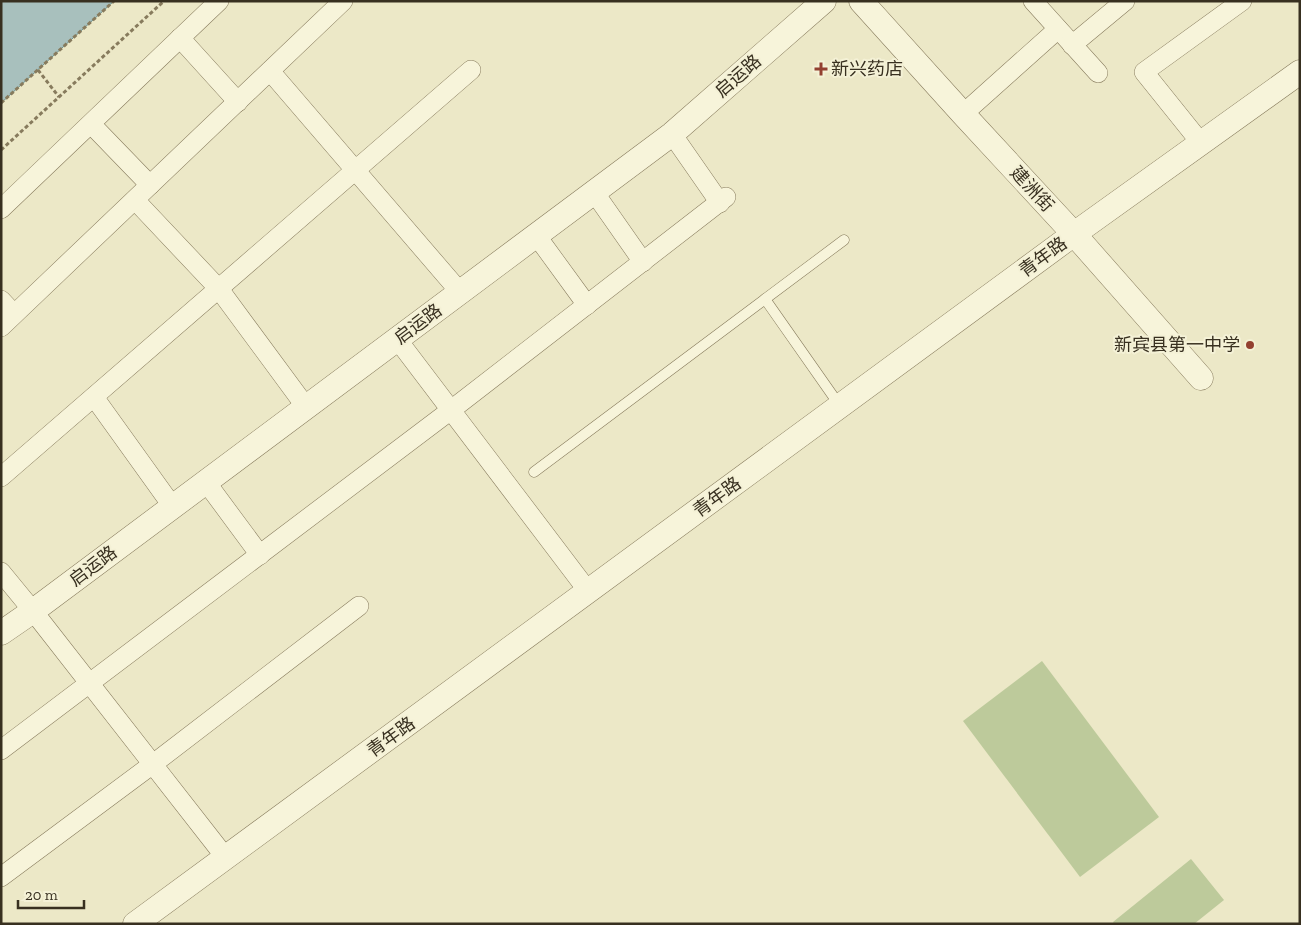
<svg xmlns="http://www.w3.org/2000/svg" width="1301" height="925" font-family="'Zilla Slab','Noto Sans SC',serif">
  <rect width="100%" height="100%" fill="#ece8c7"/>
  <g fill="#bdca9b">
    <polygon points="1042,661 1159,817 1080,877 963,721"/>
    <polygon points="1191,859 1224,900 1194,924 1114,924 1113,922"/>
  </g>
  <polygon fill="#a8c0bd" stroke="#6f8f8c" points="1,1 114,1 1,103"/>
  <g fill="none" stroke-linecap="round" stroke-linejoin="round">
    <g stroke="#877b5d" stroke-width="11">
      <g id="service">
        <polyline points="765,299 840,406"/>
        <polyline points="534,472 844,240"/>
      </g>
    </g>
    <g stroke="#877b5d" stroke-width="20">
      <g id="minor">
        <polyline points="1033,1 1098,73"/>
        <polyline points="180,38 238,102"/>
        <polyline points="1072,45 1125,1"/>
        <polyline points="270,71 460,292"/>
        <polyline points="963,114 1058,29"/>
        <polyline points="91,124 150,185"/>
        <polyline points="672,134 720,203"/>
        <polyline points="1201,143 1144,72 1242,1"/>
        <polyline points="594,192 643,262"/>
        <polyline points="135,200 219,289 306,407"/>
        <polyline points="1,209 219,1"/>
        <polyline points="536,235 587,305"/>
        <polyline points="1,300 14,314"/>
        <polyline points="1,327 343,1"/>
        <polyline points="397,339 588,591"/>
        <polyline points="94,397 173,507"/>
        <polyline points="1,477 471,70"/>
        <polyline points="206,482 260,555"/>
        <polyline points="1,572 33,611 226,858"/>
        <polyline points="1,750 451,410 726,197"/>
        <polyline points="1,877 153,764 359,606"/>
      </g>
    </g>
    <g stroke="#877b5d" stroke-width="25">
      <g id="tertiary">
        <polyline points="861,1 963,114 1074,234 1201,378"/>
        <polyline points="1,633 33,611 672,134 824,1"/>
        <polyline points="135,924 1074,234 1300,72"/>
      </g>
    </g>
    <g stroke="#877b5d" stroke-width="3" stroke-dasharray="4 2.5" stroke-linecap="butt">
      <polyline points="38,70 59,97"/>
      <polyline points="1,103 114,1"/>
      <polyline points="1,150 164,1"/>
    </g>
    <use href="#service" stroke="#f7f4da" stroke-width="10"/>
    <use href="#minor" stroke="#f7f4da" stroke-width="19"/>
    <use href="#tertiary" stroke="#f7f4da" stroke-width="24"/>
  </g>
  <g fill="#934030" stroke="#f4f1d6" stroke-width="2">
    <path d="M818.5 61.5h5v5h5v5h-5v5h-5v-5h-5v-5h5z"/>
    <circle cx="1250" cy="345" r="5"/>
  </g>
  <g text-anchor="middle" stroke-width="4" stroke-linejoin="round" paint-order="stroke">
    <g font-size="18" fill="#383020" stroke="#f4f1d6" text-anchor="start">
      <text x="831" y="75">新兴药店</text>
      <text x="1240" y="351" text-anchor="end">新宾县第一中学</text>
    </g>
    <g font-size="18" fill="#383020" stroke="#f4f1d6">
      <text transform="translate(738 76) rotate(-41)" y="6">启运路</text>
      <text transform="translate(1032 189) rotate(47)" y="6">建洲街</text>
      <text transform="translate(1043 257) rotate(-36)" y="6">青年路</text>
      <text transform="translate(418 324) rotate(-37)" y="6">启运路</text>
      <text transform="translate(717 497) rotate(-36)" y="6">青年路</text>
      <text transform="translate(93 566) rotate(-37)" y="6">启运路</text>
      <text transform="translate(391 737) rotate(-36)" y="6">青年路</text>
    </g>
  </g>
  <rect width="1301" height="925" fill="none" stroke="#383020" stroke-width="5"/>
  <path d="M18 900v8h66v-8" fill="none" stroke="#383020" stroke-width="2.5"/>
  <text x="25" y="900" font-size="15" fill="#383020" stroke="#f4f1d6" stroke-width="4" paint-order="stroke">20 m</text>
</svg>
